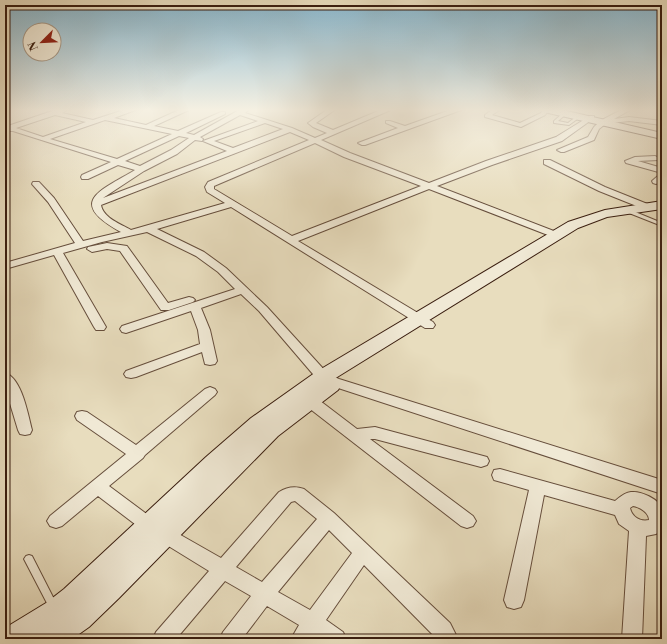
<svg xmlns="http://www.w3.org/2000/svg" width="667" height="644" font-family="'Libre Bodoni',serif">
  <rect width="100%" height="100%" fill="#e8ddbe"/>
  <filter id="stains"><feTurbulence type="fractalNoise" baseFrequency=".005" numOctaves="4"/><feColorMatrix values="0 0 0 0 .2 0 0 0 0 .09 0 0 0 0 .02 0 0 0 .5 -.17"/></filter>
  <radialGradient id="worn" r=".72"><stop offset=".6" stop-color="#630" stop-opacity="0"/><stop offset="1" stop-color="#630" stop-opacity=".3"/></radialGradient>
  <g fill="none" stroke-linecap="round" stroke-linejoin="round">
    <g stroke="#664e3c" stroke-width="2">
      <g id="lane">
        <polygon points="563,113 566,114 558,121 568,123 577,116 580,117 569,125 554,123 554,121"/>
        <polygon points="624,209 628,209 662,223 662,226 624,211"/>
        <polygon points="29,555 32,556 56,603 58,606 56,609 53,611 50,609 24,559 26,556"/>
      </g>
    </g>
    <g stroke="#664e3c" stroke-width="2">
      <g id="street">
        <path d="M58,109h11l-7,4 31,7 34,-11h11l-24,9 32,7 35,-16h10l-37,17 24,5 43,-19h4v2l-39,19 8,2 47,-26h9l-5,4 47,15 23,10 12,-5 -14,-6 -5,-4 20,-14h8l-20,14 17,7 50,-21h10l-72,31 29,13 79,30 57,-22 70,-24 34,-21h4v2l-32,23 -70,24 -55,21 122,47 2,2 -2,2h-6l-124,-48 -131,52 135,81 2,3 -2,3h-8l-194,-121 -74,22 47,23 22,16 41,39 61,67 11,5 323,101v14l-333,-109 -11,-5 -59,-69 -18,-17 -40,14 9,22 7,31 -2,3 -5,1 -5,-1 -3,-12 -66,25 -5,1 -5,-1 -2,-3 2,-3 74,-27 -2,-14 -7,-19 -65,22 -4,-1 -2,-3 2,-3 113,-37 -17,-17 -22,-16 -49,-24 -45,10 -39,11 43,74 -2,3h-8l-2,-3 -40,-72 -49,14v-6l70,-20 -27,-41 -16,-18 1,-2h6l15,16 29,43 38,-9c-55,-30 -21,-41 14,-62l-17,-5 -30,14h-6l-1,-2 1,-2 29,-13 -98,-31h-8v-4zM55,115l31,7 -43,15 -27,-9zM240,115l18,6 -55,20 24,10 -124,47 41,-27 33,-17 18,-14 7,1 1,-2 -3,-2zM105,120l67,14 -55,25 -67,-20zM265,123l18,6 -50,19 -19,-7zM290,132l19,8 -101,42 -3,5 2,5 18,11 -94,27c-10,-6 -28,-12 -30,-25zM179,136l10,2 -18,12 -31,16 -15,-5zM315,143l29,14 77,29 -129,50 -78,-47v-3z"/>
        <polygon points="453,109 464,109 365,145 362,145 358,143 398,128 386,123 386,121 390,121 405,126"/>
        <polygon points="493,109 501,109 492,115 520,123 541,113 543,109 549,110 545,115 521,127 485,117 485,115"/>
        <polygon points="623,109 632,109 614,119 629,117 662,121 662,125 629,121 612,123 609,121 599,129 594,140 564,152 561,152 557,150 588,137 594,127 600,121"/>
        <polygon points="655,156 659,158 658,160 638,161 662,168 662,173 626,163 625,161 635,157"/>
        <polygon points="544,160 550,160 605,187 650,205 652,207 647,210 644,209 599,191 544,164"/>
        <polygon points="659,175 662,175 662,181 656,184 653,183 652,181"/>
        <polygon points="107,243 127,246 168,303 189,297 193,298 195,300 193,302 169,310 161,310 120,251 107,249 92,252 87,249 88,247"/>
        <path d="M5,373c17,5 23,42 27,57l-2,4 -5,1 -5,-1 -2,-4 -13,-43z"/>
        <path d="M210,387l5,2 2,3 -2,3 -70,60 -2,3 -34,28 47,35 65,37 58,-66c8,-5 16,-6 25,-3l30,24 116,110 8,16h-21l-73,-74 -38,55 17,12 3,7h-27l-4,-3 -2,3h-22l8,-14 -32,-19 -25,33h-22l3,-7 28,-36 -26,-15 -49,58h-23l3,-7 53,-61 -65,-40 -46,-35 -36,30 -6,2 -6,-2 -3,-5 3,-5 76,-62 -49,-34 -2,-4 2,-4 5,-1 5,1 49,33 69,-56zM295,501l22,18 -55,63 -26,-15 55,-65zM329,530l23,23 -42,57 -32,-18z"/>
        <polygon points="310,396 315,397 357,429 375,427 487,457 489,461 487,465 481,467 375,439 370,439 473,516 476,521 473,526 467,528 461,526 305,405 303,401 305,397"/>
        <path d="M500,469l115,32c5,-4 9,-8 16,-9 10,-1 29,7 31,18 1,6 0,13 0,19l-6,5 -10,2 -4,103h-20l7,-108 -10,-7 -4,-9 -71,-20 -20,105 -3,7 -7,2 -7,-2 -3,-7 25,-110 -35,-10 -2,-5 2,-5zM633,506c7,1 16,7 16,14 -9,2 -17,-3 -19,-12z"/>
      </g>
    </g>
    <g stroke="#3a1e10" stroke-width="2">
      <g id="secondary">
        <polygon points="540,109 558,109 662,133 662,139 544,112"/>
        <polygon points="662,201 662,209 607,217 578,228 334,379 338,380 341,385 338,390 278,436 119,598 89,627 72,639 5,639 5,628 46,603 64,589 206,457 251,418 316,372 568,222 605,210"/>
      </g>
    </g>
    <use href="#lane" fill="#f0e9d5" fill-rule="evenodd"/>
    <use href="#street" fill="#f0e9d5" fill-rule="evenodd"/>
    <use href="#secondary" fill="#f0e9d5" fill-rule="evenodd"/>
  </g>
  <linearGradient id="sky" x2="0" y2="1"><stop stop-color="#88b8d0"/><stop offset="0.55" stop-color="#f5f0e2"/><stop offset="1" stop-color="#f5f0e2" stop-opacity="0"/></linearGradient>
  <rect width="667" height="200" fill="url(#sky)"/>
  <rect width="667" height="644" fill="none" stroke="#e8ddbe" stroke-width="20"/>
  <rect x="6" y="6" width="655" height="632" fill="none" stroke="#3a1e10" stroke-width="2"/>
  <rect x="10" y="10" width="647" height="624" fill="none" stroke="#3a1e10"/>
  <g transform="translate(42 42) rotate(246)"><circle r="19" fill="#f0e9d5" stroke="#a79886"/>
  <path d="M0-3L7 15L0 10L-7 15Z" fill="#8f2418"/>
  <text y="-6" font-size="11" font-weight="bold" text-anchor="middle" fill="#3a1e10">N</text>
  </g>
  <rect width="100%" height="100%" filter="url(#stains)"/>
  <rect width="100%" height="100%" fill="url(#worn)"/>
</svg>
